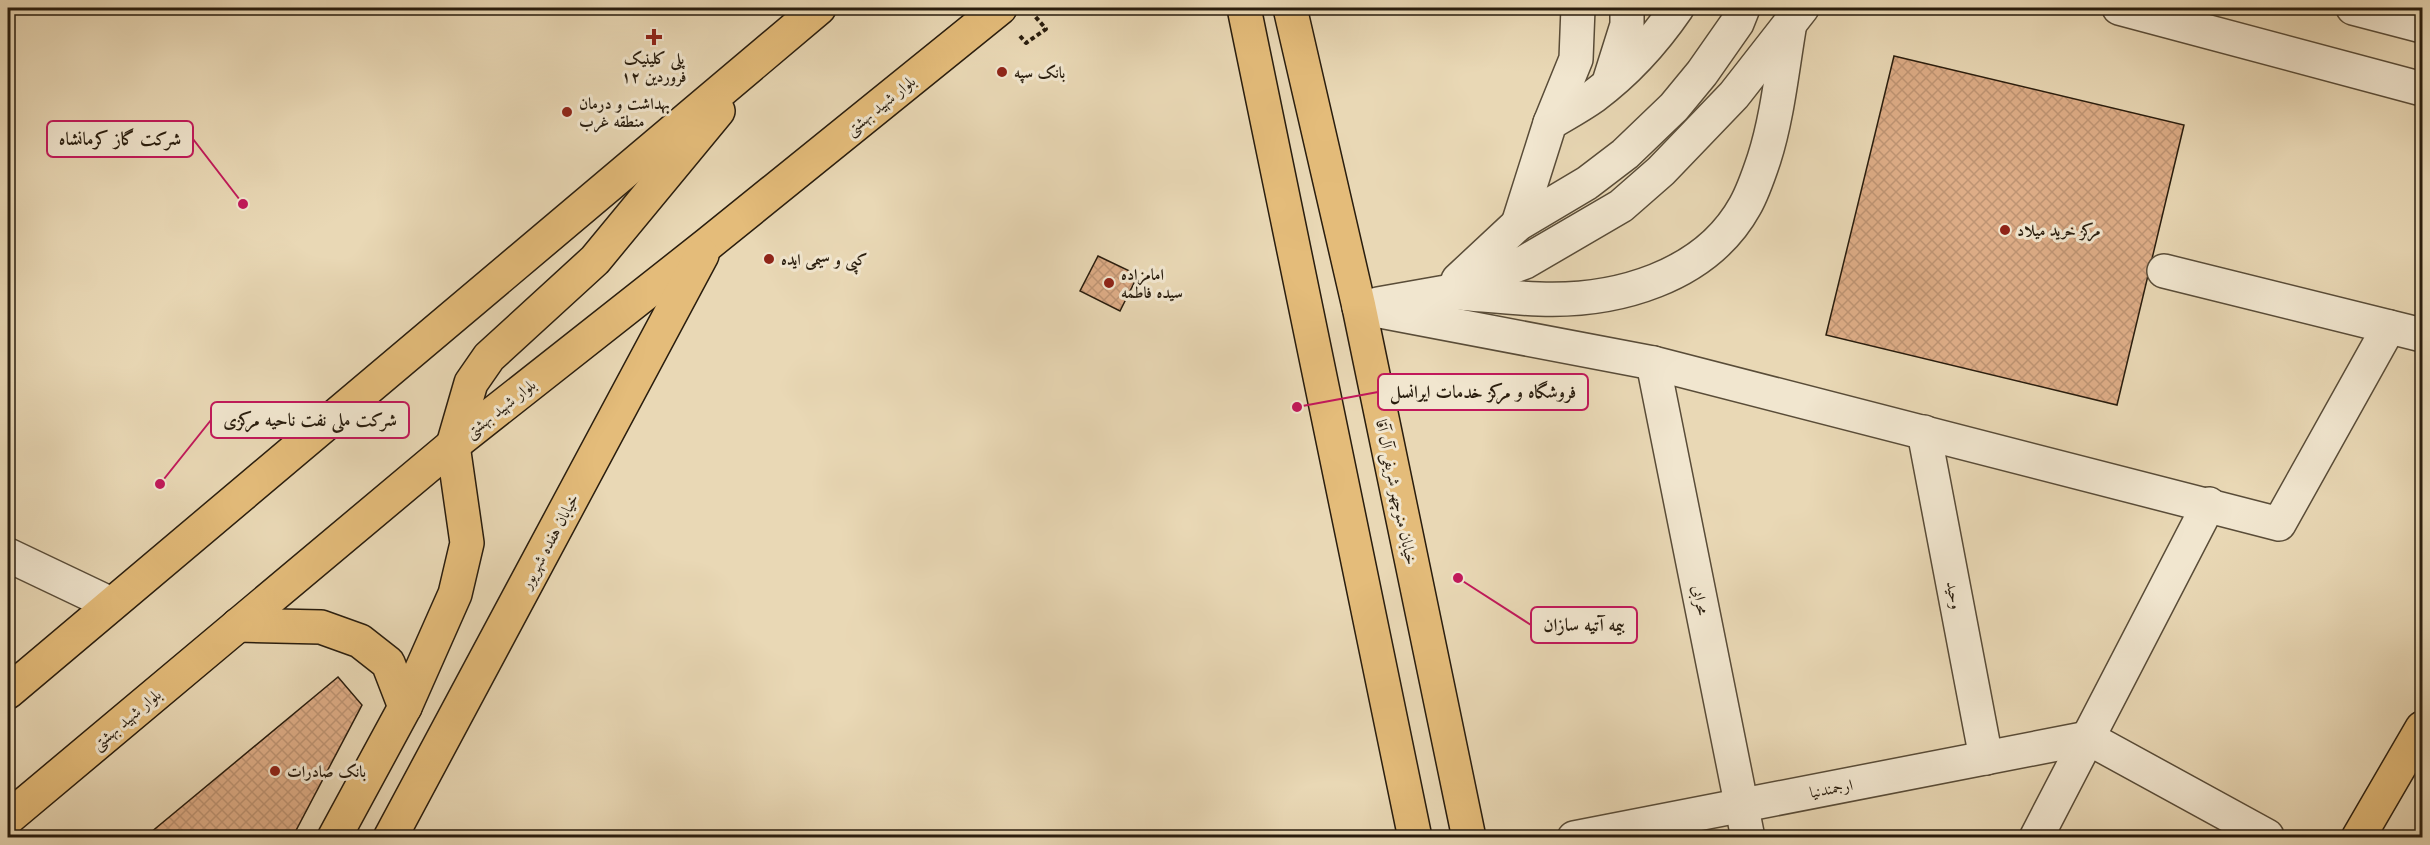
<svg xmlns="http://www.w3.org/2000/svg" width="2430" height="845" font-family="'Old Standard TT',Amiri,serif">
  <defs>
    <pattern id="building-cross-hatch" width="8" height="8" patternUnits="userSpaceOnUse" patternTransform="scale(1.5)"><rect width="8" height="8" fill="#dead87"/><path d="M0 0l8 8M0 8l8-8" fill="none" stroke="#be9473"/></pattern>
  </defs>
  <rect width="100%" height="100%" fill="#e9d8b5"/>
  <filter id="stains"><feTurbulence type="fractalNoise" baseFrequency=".00333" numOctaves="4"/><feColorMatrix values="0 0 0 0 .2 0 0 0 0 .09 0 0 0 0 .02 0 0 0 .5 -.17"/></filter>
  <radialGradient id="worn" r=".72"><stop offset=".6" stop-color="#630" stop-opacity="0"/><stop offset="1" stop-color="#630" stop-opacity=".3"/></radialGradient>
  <g fill="url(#building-cross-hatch)" stroke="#291d0e" stroke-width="1.5">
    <polygon points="1894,56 2184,125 2117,405 1826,335"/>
    <polygon points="1098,256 1138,275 1120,311 1080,291"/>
    <polygon points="338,677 362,705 292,838 144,838"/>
  </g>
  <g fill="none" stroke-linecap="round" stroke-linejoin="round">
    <g stroke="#594c38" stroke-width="36">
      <g id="minor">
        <polyline points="2119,8 2422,89"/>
        <polyline points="2353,8 2422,26"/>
        <polyline points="1610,79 1627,25 1627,8"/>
        <polyline points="1550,123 1576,59 1578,8"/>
        <path d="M1518,224l32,-101c15,-9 30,-17 44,-27 31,-23 61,-56 83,-88"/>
        <polyline points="2164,271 2422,335"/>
        <polyline points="1458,280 1518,224 1587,183 1625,154 1674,107 1702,73 1737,23 1743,8"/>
        <path d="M1457,293c27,2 54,5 82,6 76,3 166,-21 206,-93 8,-14 14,-32 19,-47 13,-40 18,-88 25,-130"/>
        <polyline points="1378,304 1446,292 1525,262 1621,206 1661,171 1734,95 1802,8"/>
        <polyline points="1359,307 1653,363 2279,524 2389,327"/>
        <polyline points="1653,363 1748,838"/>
        <polyline points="1924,432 1986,758"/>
        <polyline points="8,555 111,604"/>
        <polyline points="1574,838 2088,738 2267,836"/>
        <polyline points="2036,838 2209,504"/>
      </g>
    </g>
    <g stroke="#291d0e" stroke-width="36">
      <g id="major">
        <polyline points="1244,8 1415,838"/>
        <polyline points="1290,8 1359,307 1469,838"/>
        <polyline points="238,625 321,627 360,641 388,663 405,707"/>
        <polyline points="8,692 819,8"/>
        <polyline points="8,818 453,445 708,244 1000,8"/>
        <polyline points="334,838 405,707 455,594 467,543 453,445 471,383 489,357 595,260 718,111"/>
        <polyline points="390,838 702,255"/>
        <polyline points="2358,838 2422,728"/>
      </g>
    </g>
    <polyline stroke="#291d0e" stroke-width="4" stroke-dasharray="4.5 3" stroke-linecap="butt" points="1020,36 1026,43 1046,29 1034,15"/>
    <use href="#minor" stroke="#f1e6cf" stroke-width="33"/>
    <use href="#major" stroke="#e4bc7a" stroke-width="33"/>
  </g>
  <g fill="#8f2418" stroke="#f1e6cf" stroke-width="2">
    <path d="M651 28h6v6h6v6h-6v6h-6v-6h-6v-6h6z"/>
    <circle cx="1002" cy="72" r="6"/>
    <circle cx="567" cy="112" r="6"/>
    <circle cx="2005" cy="230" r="6"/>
    <circle cx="769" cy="259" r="6"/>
    <circle cx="1109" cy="283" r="6"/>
    <circle cx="275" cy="771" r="6"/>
  </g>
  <g text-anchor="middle" stroke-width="6" stroke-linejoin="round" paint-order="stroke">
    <g font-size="16" font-weight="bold" fill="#291d0e" stroke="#f1e6cf" text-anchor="start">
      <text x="654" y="64" text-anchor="middle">پلی کلینیک<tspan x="654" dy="18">۱۲ فروردین</tspan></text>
      <text x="1014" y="78">بانک سپه</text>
      <text x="579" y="109">بهداشت و درمان<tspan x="579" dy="18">منطقه غرب</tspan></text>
      <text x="2017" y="236">مرکز خرید میلاد</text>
      <text x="781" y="265">کپی و سیمی ایده</text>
      <text x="1121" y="280">امامزاده<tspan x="1121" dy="18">سیده فاطمه</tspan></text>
      <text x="287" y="777">بانک صادرات</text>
    </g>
    <g font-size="16" fill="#291d0e" stroke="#f1e6cf">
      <text transform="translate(880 105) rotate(-39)" y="6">بلوار شهید بهشتی</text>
      <text transform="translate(500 408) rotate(-38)" y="6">بلوار شهید بهشتی</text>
      <text transform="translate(1397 492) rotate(78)" y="6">خیابان منوچهر شریفی آل آقا</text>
      <text transform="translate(549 541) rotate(-62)" y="6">خیابان هفده شهریور</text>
      <text transform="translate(1955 595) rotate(79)" y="6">وحید</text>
      <text transform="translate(1701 600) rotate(79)" y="6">محرابی</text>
      <text transform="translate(126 719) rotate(-40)" y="6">بلوار شهید بهشتی</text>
      <text transform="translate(1831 788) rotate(-11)" y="6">ارجمندنیا</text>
    </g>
  </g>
  <path fill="none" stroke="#c2185b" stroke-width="2" d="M243 204L193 139M1297 407L1378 392M160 484L211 420M1458 578L1531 625"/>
  <g fill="#c2185b" stroke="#f1e6cf" stroke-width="2">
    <circle cx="243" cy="204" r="6"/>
    <circle cx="1297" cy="407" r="6"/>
    <circle cx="160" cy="484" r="6"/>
    <circle cx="1458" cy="578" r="6"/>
  </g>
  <g fill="#f1e6cf" stroke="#c2185b" stroke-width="2">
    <rect x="47" y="121" width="146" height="36" rx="6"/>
    <rect x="1378" y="374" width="210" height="36" rx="6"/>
    <rect x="211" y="402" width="198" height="36" rx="6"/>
    <rect x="1531" y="607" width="106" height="36" rx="6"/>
  </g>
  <g font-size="18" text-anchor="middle" font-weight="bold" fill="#291d0e">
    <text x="120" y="145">شرکت گاز کرمانشاه</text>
    <text x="1483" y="398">فروشگاه و مرکز خدمات ایرانسل</text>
    <text x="310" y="426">شرکت ملی نفت ناحیه مرکزی</text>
    <text x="1584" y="631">بیمه آتیه سازان</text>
  </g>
  <rect width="2430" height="845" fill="none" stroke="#e9d8b5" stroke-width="30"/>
  <rect x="9" y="9" width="2412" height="827" fill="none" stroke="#291d0e" stroke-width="3"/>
  <rect x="15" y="15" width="2400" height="815" fill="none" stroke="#291d0e" stroke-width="1.5"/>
  <rect width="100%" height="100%" filter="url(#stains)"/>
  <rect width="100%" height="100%" fill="url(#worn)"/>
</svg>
